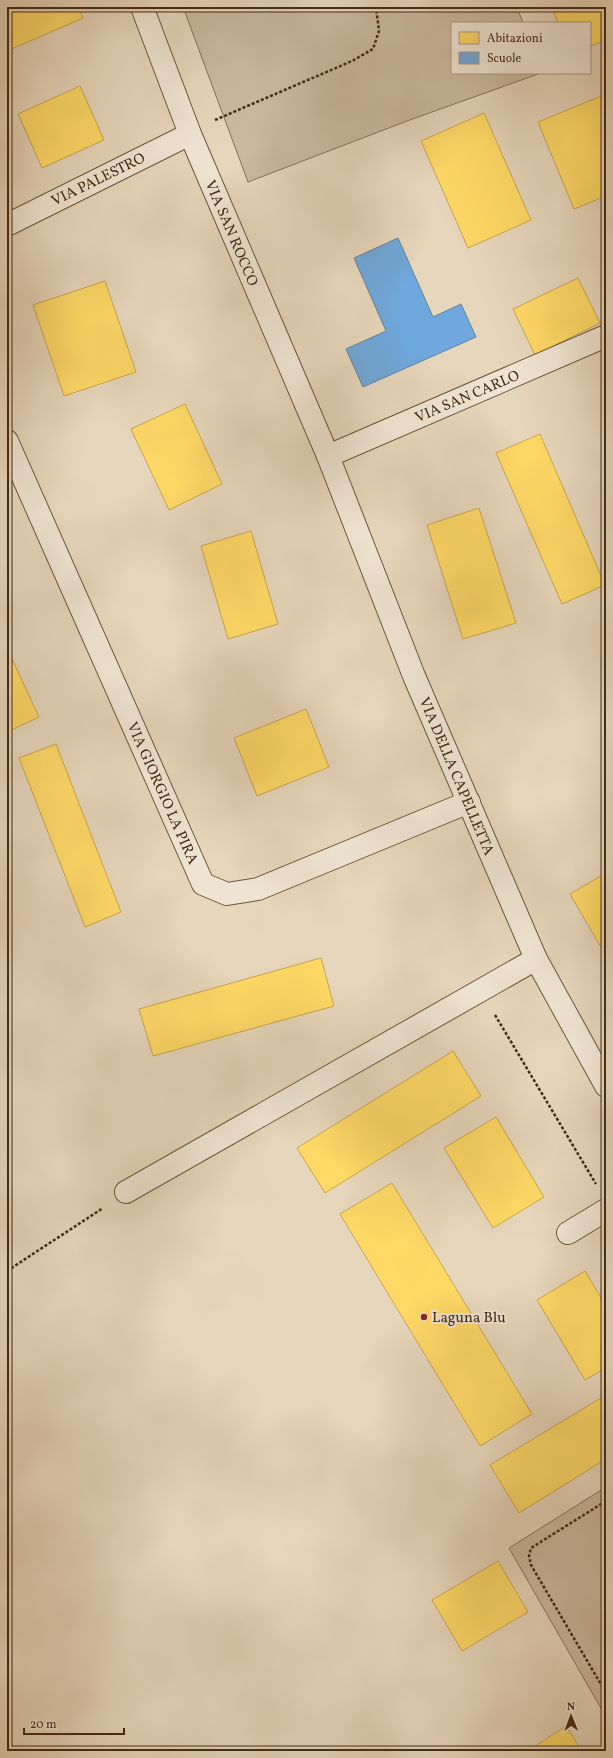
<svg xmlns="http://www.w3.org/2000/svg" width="613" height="1758" font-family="Vollkorn,serif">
  <rect width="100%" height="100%" fill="#e6d6bb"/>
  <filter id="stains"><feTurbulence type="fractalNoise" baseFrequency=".005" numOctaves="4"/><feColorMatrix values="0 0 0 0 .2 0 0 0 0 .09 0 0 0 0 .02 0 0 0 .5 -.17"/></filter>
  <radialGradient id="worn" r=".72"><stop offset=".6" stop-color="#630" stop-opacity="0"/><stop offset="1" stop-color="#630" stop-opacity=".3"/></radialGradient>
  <g fill="#cab99e" stroke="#877258">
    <polygon points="183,7 517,7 523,23 452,23 452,73 541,73 407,121 248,182"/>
    <polygon points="606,1487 606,1717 509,1548"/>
  </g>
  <g fill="#ffd966" stroke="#c7a54d">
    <polygon points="7,7 78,7 83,18 7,51"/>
    <polygon points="552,7 606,7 606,40 590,46 590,23 558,23"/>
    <polygon points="80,86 104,140 42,168 18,114"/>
    <polygon points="606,94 606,196 574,209 538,122"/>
    <polygon points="484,113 531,220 468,248 421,141"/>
    <polygon points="578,278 600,323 535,355 513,309"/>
    <polygon points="105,281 136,372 64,396 33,305"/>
    <polygon points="185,404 222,484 169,510 131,429"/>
    <polygon points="540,434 605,585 562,604 496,453"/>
    <polygon points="479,508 516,623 463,639 427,525"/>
    <polygon points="251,531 278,624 228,639 201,546"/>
    <polygon points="7,648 39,717 7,732"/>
    <polygon points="306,709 329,767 257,796 234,738"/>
    <polygon points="56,744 121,912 85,927 19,758"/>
    <polygon points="606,873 606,956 570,894"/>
    <polygon points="321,958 334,1006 153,1056 139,1009"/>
    <polygon points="453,1051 481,1096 325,1193 297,1148"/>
    <polygon points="496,1117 544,1197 493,1228 444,1148"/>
    <polygon points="392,1183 532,1414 480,1446 340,1214"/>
    <polygon points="585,1271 606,1306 606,1368 585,1380 537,1300"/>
    <polygon points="606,1395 606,1459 519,1513 490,1465"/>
    <polygon points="498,1561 528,1612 462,1651 432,1600"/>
    <polygon points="566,1726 582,1751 528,1751"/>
  </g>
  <polygon fill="#6fa8dc" stroke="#6282a0" points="398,238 433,317 461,304 476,337 363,387 346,349 386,331 354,258"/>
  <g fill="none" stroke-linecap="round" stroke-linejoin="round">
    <g stroke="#6c563d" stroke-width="24">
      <g id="minor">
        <polyline points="142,7 190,134 328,456 414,676 536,959 606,1086"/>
        <polyline points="7,225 190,134"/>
        <polyline points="7,441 203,884 227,894 258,889 469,802"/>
        <polyline points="328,456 606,336"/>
        <polyline points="126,1192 536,959"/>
        <polyline points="568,1233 606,1210"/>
      </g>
    </g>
    <g stroke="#442b13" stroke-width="2.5" stroke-dasharray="3 2" stroke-linecap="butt">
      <polyline points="215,120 352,61 373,49 379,31 376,7"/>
      <polyline points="495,1015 596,1184"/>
      <polyline points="7,1271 103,1208"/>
      <polyline points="606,1501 531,1548 529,1556 531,1565 606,1693"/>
    </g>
    <use href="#minor" stroke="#efe4d3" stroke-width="22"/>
  </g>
  <circle fill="#8f2418" stroke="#efe4d3" stroke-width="1.5" cx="424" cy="1317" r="4"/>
  <g text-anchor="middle" stroke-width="4" stroke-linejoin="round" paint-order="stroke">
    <g font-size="15" fill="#442b13" stroke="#efe4d3">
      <text transform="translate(98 179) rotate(-26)" y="5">VIA PALESTRO</text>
      <text transform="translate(232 233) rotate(67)" y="5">VIA SAN ROCCO</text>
      <text transform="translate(467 396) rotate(-23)" y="5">VIA SAN CARLO</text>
      <text transform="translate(457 776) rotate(67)" y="5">VIA DELLA CAPELLETTA</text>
      <text transform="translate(163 793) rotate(66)" y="5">VIA GIORGIO LA PIRA</text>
    </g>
    <g font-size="15" fill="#442b13" stroke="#efe4d3" text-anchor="start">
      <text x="432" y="1322">Laguna Blu</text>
    </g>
  </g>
  <rect width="613" height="1758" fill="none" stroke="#e6d6bb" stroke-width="24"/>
  <rect x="8" y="8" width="597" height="1742" fill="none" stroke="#442b13" stroke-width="2"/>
  <rect x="12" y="12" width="589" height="1734" fill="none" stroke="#442b13"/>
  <rect x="451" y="22" width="140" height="52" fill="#efe4d3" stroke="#ab9a86"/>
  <rect x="459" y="32" width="20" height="12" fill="#ffd966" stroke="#ab9a86"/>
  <text x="487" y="42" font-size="12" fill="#442b13">Abitazioni</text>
  <rect x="459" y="52" width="20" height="12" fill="#6fa8dc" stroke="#ab9a86"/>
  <text x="487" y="62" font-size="12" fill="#442b13">Scuole</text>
  <g transform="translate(571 1716) rotate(359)" stroke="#efe4d3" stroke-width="3" paint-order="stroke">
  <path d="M0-3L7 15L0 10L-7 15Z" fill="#442b13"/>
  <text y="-6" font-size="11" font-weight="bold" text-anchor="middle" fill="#442b13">N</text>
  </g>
  <path d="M24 1728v6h100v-6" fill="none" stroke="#442b13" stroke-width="2"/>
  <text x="30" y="1728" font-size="12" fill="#442b13" stroke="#efe4d3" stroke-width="3" paint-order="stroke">20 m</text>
  <rect width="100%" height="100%" filter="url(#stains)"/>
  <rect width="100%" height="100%" fill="url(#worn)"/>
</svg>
